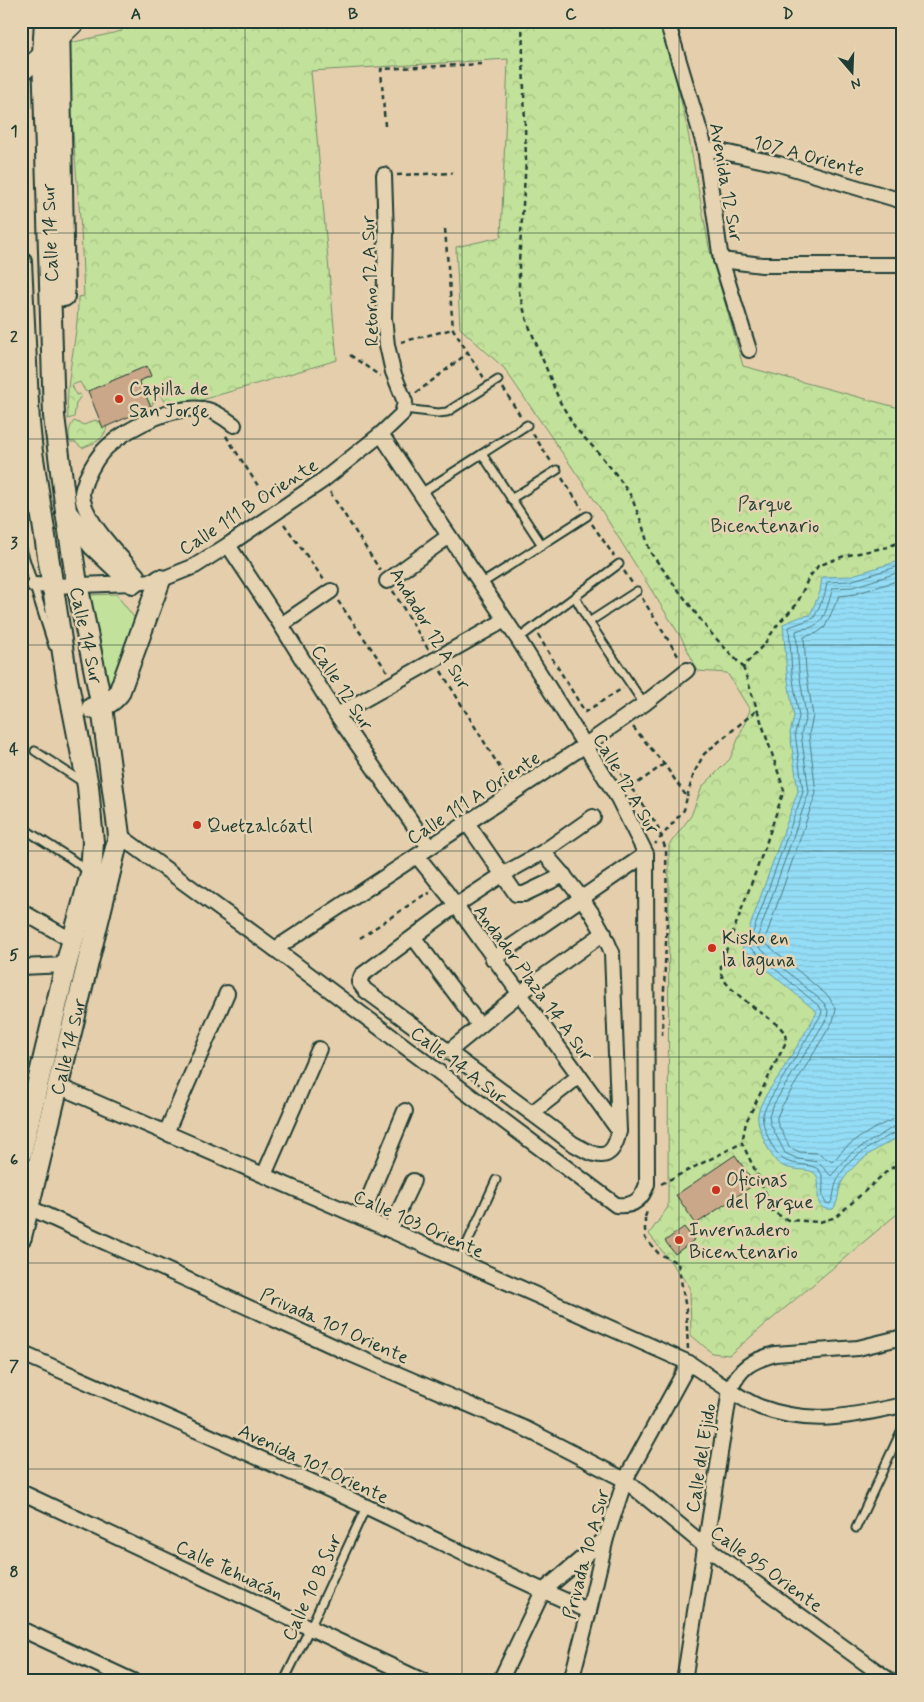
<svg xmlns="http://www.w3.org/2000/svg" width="924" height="1702" font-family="Mynerve,sans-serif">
  <defs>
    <pattern id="park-crowns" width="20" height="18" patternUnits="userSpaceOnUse" patternTransform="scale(1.25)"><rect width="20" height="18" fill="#c2e19a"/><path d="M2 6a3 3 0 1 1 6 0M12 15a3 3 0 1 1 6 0" fill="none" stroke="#a6c285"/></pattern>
    <pattern id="water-rules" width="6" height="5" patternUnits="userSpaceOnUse" patternTransform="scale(1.25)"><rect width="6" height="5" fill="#94ddf6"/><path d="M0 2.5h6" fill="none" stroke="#7fbfd4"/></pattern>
  </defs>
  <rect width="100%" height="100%" fill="#e5ceac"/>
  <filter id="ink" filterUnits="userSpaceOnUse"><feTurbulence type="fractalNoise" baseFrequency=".02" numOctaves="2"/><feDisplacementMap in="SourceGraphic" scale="10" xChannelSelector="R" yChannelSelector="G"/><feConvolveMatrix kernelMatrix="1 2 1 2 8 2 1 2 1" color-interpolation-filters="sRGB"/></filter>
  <g filter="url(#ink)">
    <polygon fill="#c2e19a" stroke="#708f67" points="116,594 136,620 108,697 89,595"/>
    <g fill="url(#park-crowns)" stroke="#708f67">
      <path d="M119,21h543l24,101 23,125 34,119 160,43v802l-6,3 -168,141 -17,-2 -21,-18 -1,-48 -41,-53 19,-27 1,-362 22,-29 11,-29 28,-28 20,-49 -23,-37 -29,-2 -16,-32 -82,-131 -96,-140 -44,-40 -4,-81 45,-10 7,-178 -197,12 26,289 -166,49 -13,-17 -7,15 -12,-26 8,-3 -7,-9 -53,23 -2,-1 -5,-9 -8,3 4,10 4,-1 1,2 -5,7 -2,14 -6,2c-4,-41 11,-80 10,-122l6,-1 -3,-66 -14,-171 3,-16 52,-12z"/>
      <path d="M95,420l12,6c-2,14 -13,17 -25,22l-7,-6h-5c-2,-9 -1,-14 4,-21l10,4z"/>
    </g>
    <path fill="url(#water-rules)" stroke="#659da8" d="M903,560v574c-22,13 -46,24 -60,46 -6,9 -3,21 -10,29 -27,3 -6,-29 -20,-37 -8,-4 -25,0 -36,-10 -8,-8 -21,-37 -19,-48 2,-14 17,-31 24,-43 12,-20 24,-39 35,-59l-75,-63 56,-158 -8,-58 4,-16 -7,-43 -4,-50 17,-7 10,-2 10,-23 2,-15 27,-1z"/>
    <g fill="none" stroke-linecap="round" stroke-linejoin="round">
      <g stroke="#4e7d82" stroke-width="1">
        <path d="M903,565l-53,16 -23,1 -2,12 -11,24 -25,9 3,46 7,44 -4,16 8,59 -55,154 72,61 2,4 -1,4 -51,84c-2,5 -6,10 -7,15 -3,11 12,42 23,47 9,4 27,3 33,9 9,10 -1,23 7,33l4,1c5,-7 3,-17 8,-25 3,-7 9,-14 14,-19 7,-7 42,-29 51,-30"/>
        <path d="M903,571l-50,16 -20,1c-4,11 -7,31 -17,37 -6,4 -14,3 -20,6l3,41 7,44 -5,18 8,58 -54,152 69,59 4,8 -1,7 -52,84 -6,13 1,8 15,30 13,6 20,3 13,14 19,-22 45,-28 8,-2"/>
        <path d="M903,579l-48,15 -16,2 -14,31 -8,6 -13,4 2,34 7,45 -4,18 7,59 -52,149 65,55 7,13 -3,11 -51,85 -5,11v5l13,26 10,4 18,1 14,9c4,-3 7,-8 11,-12 9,-9 47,-33 60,-33"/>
      </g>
    </g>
    <g fill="#caa788" stroke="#1f3d34">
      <polygon points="147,366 151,376 139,381 151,407 103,428 88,391"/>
      <polygon points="735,1155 755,1184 696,1224 676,1195"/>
      <polygon points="684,1227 694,1240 675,1254 665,1241"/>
    </g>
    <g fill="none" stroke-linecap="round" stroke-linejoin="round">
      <g stroke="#1f3d34" stroke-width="11">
        <g id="service">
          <polyline points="404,409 438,413 447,412 498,380"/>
          <polyline points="482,454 542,545"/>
          <polyline points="21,493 28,467"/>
          <polyline points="421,493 527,425"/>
          <polyline points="511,499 557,470"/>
          <polyline points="21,546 53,646"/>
          <polyline points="481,584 587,516"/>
          <polyline points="575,597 589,622 644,704"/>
          <polyline points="589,622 637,591"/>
          <polyline points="518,639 619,564"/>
          <polyline points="35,751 84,783"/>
          <polyline points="21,827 70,858 89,872"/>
          <polyline points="459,1261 496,1180"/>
          <polyline points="856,1528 903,1427"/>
          <polyline points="284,1681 310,1628 366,1507"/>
        </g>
      </g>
      <g stroke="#1f3d34" stroke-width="18">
        <g id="minor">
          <polyline points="667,21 705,148 721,260 749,350"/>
          <polyline points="705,148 779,164 902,201"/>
          <polyline points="721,260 762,265 903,265"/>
          <polyline points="228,545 281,625 337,715 429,847"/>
          <path d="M137,575c-17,-19 -54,-55 -55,-81 0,-5 3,-11 4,-15 5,-11 12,-24 21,-32 22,-20 71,-45 101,-37 9,2 19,10 26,15"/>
          <polyline points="387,581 449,536"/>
          <polyline points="34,585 53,586 133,583 160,580 195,566 228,545 322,481 381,434 402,414 405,402 393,372 387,345 384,318 386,234 384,175"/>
          <polyline points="281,625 331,591"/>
          <polyline points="337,715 505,620"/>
          <polyline points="467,823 516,894 524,894 564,875"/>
          <path d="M119,835l156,114 341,256c17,2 26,-5 31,-21l-1,-330 -28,-56 -100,-159 -137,-205"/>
          <path d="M543,852c27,30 55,63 69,101l7,178c-7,34 -23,26 -47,12l-207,-153 -6,-8 3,-7 93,-69 47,-31 41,-23 50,-35"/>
          <polyline points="417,856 447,893 619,1131"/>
          <polyline points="21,911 73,941"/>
          <polyline points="414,938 479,1025"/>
          <polyline points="275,949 584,746 644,704 687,670"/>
          <polyline points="493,959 646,854"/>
          <polyline points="21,967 66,965"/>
          <polyline points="448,1052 519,994 604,933"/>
          <path d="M58,1086l332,144 299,133c22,14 47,34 71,44 51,19 92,9 143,-2"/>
          <polyline points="532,1113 579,1076"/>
          <polyline points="166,1133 227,993"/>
          <polyline points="264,1175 319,1049"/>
          <polyline points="28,1207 346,1352 526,1429 625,1480 706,1547 890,1681"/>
          <polyline points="361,1217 405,1111"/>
          <polyline points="390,1230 413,1181"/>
          <path d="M21,1353c116,51 231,101 346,154 74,35 147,72 222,104"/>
          <polyline points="21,1492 423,1681"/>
          <polyline points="21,1629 133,1681"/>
          <polyline points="500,1681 543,1591 606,1538"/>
          <polyline points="571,1681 589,1611 606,1538 625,1480 689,1363"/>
          <path d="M684,1681l46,-291c10,-23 21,-29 45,-36l83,-6 45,-11"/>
        </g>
      </g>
      <g stroke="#1f3d34" stroke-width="21">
        <polyline id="tertiary" points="21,73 43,54 77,21"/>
      </g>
      <g stroke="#1f3d34" stroke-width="24">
        <g id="secondary">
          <polyline points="59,21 64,296"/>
          <polyline points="21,262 29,423 32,452 67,679 88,786 93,842 91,874 66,965 21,1153"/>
          <polyline points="66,512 93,545 133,583"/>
          <path d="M92,708c12,-2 19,-5 27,-15l41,-113"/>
          <path id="s1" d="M21,1237l98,-402 -17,-128 -25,-123 -11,-73 -12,-95 -11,-362 2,-33"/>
        </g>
      </g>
      <g stroke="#1f3d34" stroke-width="2.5" stroke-dasharray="5 4" stroke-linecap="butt">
        <polyline points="522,21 526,161 519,262 519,292 527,321 560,402 576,429 596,450 615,473 631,496 642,524 650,552 709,631 743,667 765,643 778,624 797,604 808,579 818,566 844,556 888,547 903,540"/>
        <polyline points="385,126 381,69 481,64"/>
        <polyline points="397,175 453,173"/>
        <polyline points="445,229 453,329 484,378"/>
        <polyline points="401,342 453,329"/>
        <polyline points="350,355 380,376"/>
        <polyline points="503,388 521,417"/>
        <polyline points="416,393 468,353"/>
        <polyline points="533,434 552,463"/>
        <polyline points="226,436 269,503"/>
        <polyline points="562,478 582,509"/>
        <polyline points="330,492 380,570"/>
        <polyline points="284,524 324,580"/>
        <polyline points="592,524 614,556"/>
        <polyline points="624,571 632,583"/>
        <polyline points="393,591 428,649"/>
        <polyline points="642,598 680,659"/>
        <polyline points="338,601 387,671"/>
        <polyline points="538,635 585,712 623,688"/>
        <path d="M743,667l41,123 -19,57 -44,117c0,4 -1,8 1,12 6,15 43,39 57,50l6,7 1,9 -40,80 -4,21 22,46 9,23 15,8 32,2 16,-5 49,-44 18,-13"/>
        <polyline points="441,671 508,781"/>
        <polyline points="633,727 664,764 687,797 684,810 655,844"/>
        <polyline points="611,759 657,825 666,850 667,919 662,1035"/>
        <polyline points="631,788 664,764"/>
        <polyline points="687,797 694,773 704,754 757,710"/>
        <polyline points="360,938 424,895 430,893"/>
        <polyline points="661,1184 742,1143"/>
        <polyline points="645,1217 648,1209"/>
        <polyline points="645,1218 645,1238 659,1254 678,1263 686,1309 688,1349"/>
      </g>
      <use href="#service" stroke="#e5d3b1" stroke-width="7"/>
      <use href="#minor" stroke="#e5d3b1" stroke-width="14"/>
      <use href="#tertiary" stroke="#e5d3b1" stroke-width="18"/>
      <use href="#secondary" stroke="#e5d3b1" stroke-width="20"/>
    </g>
  </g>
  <path fill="none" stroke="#1f3d34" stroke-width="1" stroke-opacity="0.55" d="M245,21v1660M462,21v1660M679,21v1660M21,233h882M21,439h882M21,645h882M21,851h882M21,1057h882M21,1263h882M21,1469h882"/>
  <g fill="#c8321e" stroke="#e5d3b1" stroke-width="2">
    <circle cx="119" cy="399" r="5"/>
    <circle cx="197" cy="825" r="5"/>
    <circle cx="712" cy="948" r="5"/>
    <circle cx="716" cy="1190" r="5"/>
    <circle cx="679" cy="1240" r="5"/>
  </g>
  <g text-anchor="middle" stroke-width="5" stroke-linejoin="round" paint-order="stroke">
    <g font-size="19" fill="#1f3d34" stroke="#e5d3b1">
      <text transform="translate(809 155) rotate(15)" y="7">107 A Oriente</text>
      <text transform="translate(727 182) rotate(80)" y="7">Avenida 12 Sur</text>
      <text transform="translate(49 233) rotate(-92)" y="7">Calle 14 Sur</text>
      <text transform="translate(369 281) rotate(-92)" y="7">Retorno 12 A Sur</text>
      <text transform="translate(248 506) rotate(-33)" y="7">Calle 111 B Oriente</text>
      <text transform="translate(431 628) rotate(59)" y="7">Andador 12 A Sur</text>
      <text transform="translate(87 635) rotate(78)" y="7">Calle 14 Sur</text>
      <text transform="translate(343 687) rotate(57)" y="7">Calle 12 Sur</text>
      <text transform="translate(627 783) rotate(60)" y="7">Calle 12 A Sur</text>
      <text transform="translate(473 797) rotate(-33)" y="7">Calle 111 A Oriente</text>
      <text transform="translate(534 982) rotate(54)" y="7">Andador Plaza 14 A Sur</text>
      <text dy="7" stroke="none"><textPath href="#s1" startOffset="196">Calle 14 Sur</textPath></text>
      <text transform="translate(459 1064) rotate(37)" y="7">Calle 14 A Sur</text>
      <text transform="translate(419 1223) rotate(24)" y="7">Calle 103 Oriente</text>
      <text transform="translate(335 1325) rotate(24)" y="7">Privada 101 Oriente</text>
      <text transform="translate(700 1458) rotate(-81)" y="7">Calle del Ejido</text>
      <text transform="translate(314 1463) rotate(25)" y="7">Avenida 101 Oriente</text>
      <text transform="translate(585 1554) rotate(-75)" y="7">Privada 10 A Sur</text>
      <text transform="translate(767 1568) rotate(36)" y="7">Calle 95 Oriente</text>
      <text transform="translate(230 1569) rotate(25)" y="7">Calle Tehuacán</text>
      <text transform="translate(311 1587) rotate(-65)" y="7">Calle 10 B Sur</text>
    </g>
    <g font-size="19" fill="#1f3d34" stroke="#e5d3b1" text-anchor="start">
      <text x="129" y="395">Capilla de<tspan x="129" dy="22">San Jorge</tspan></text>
      <text x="207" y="832">Quetzalcóatl</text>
      <text x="722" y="944">Kisko en<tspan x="722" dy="22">la laguna</tspan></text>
      <text x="726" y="1186">Oficinas<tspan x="726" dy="22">del Parque</tspan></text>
      <text x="689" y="1236">Invernadero<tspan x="689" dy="22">Bicentenario</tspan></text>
    </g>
    <g font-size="19" fill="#274539" stroke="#e5d3b1">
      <text x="765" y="510">Parque<tspan x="765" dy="22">Bicentenario</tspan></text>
    </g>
  </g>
  <rect width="924" height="1702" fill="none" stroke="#e5d3b1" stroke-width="55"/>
  <g transform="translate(852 72) rotate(161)" stroke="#e5d3b1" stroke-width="4" paint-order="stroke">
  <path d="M0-4L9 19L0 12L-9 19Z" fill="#1f3d34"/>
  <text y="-8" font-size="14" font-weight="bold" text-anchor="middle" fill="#1f3d34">N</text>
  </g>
  <rect x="28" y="28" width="868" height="1646" fill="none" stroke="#1f3d34" stroke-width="2"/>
  <g font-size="16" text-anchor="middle" font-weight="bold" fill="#1f3d34">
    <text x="136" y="19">A</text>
    <text x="353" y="19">B</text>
    <text x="571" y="19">C</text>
    <text x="788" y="19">D</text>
    <text x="14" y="136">1</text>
    <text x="14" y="342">2</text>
    <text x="14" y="548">3</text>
    <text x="14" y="754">4</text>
    <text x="14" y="960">5</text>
    <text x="14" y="1165">6</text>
    <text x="14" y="1371">7</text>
    <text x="14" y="1577">8</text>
  </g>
</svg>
